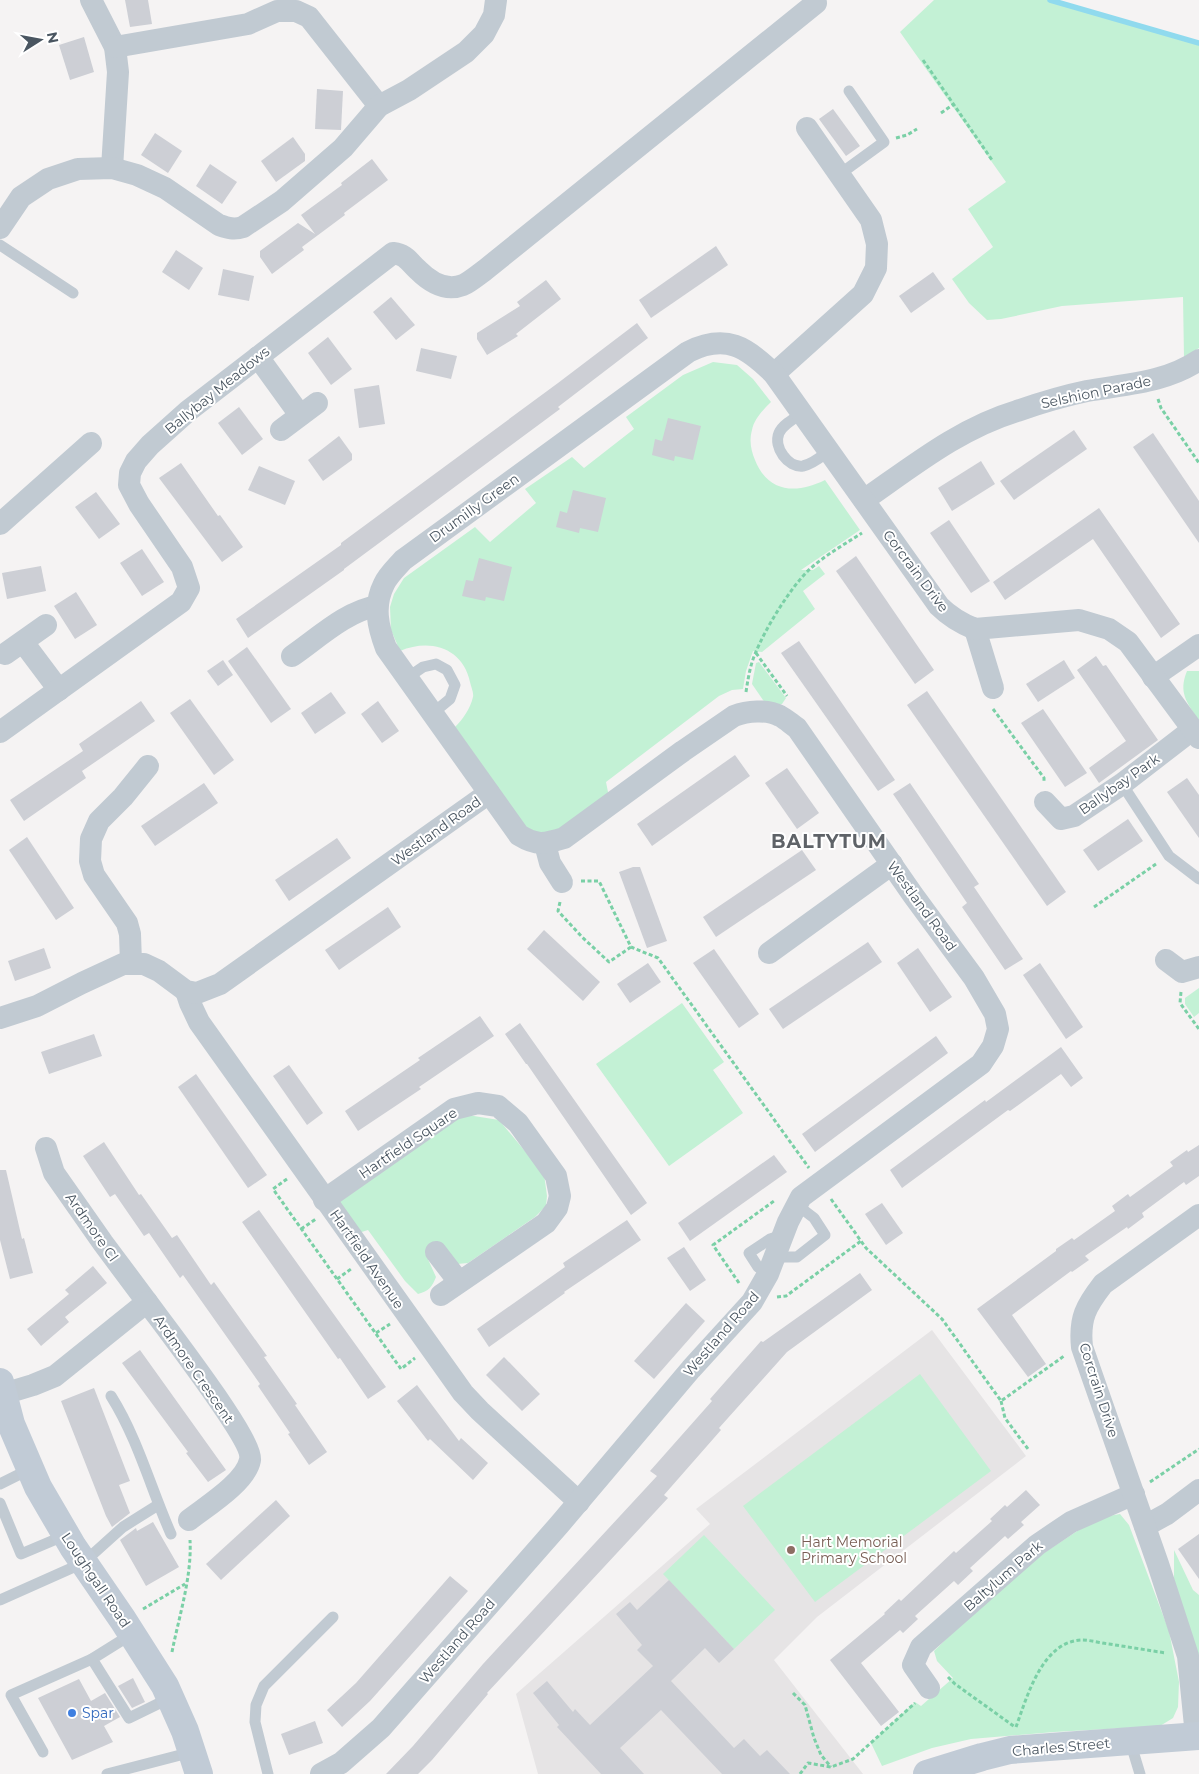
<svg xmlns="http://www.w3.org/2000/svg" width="1199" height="1774" font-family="Montserrat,sans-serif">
  <rect width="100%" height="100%" fill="#f5f3f3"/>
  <polygon fill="#e6e4e5" points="932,1330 1026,1456 817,1617 774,1660 863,1774 538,1774 516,1694 710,1524 696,1509"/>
  <g fill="#c3f1d5">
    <polygon points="934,0 1050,0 1199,43 1199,348 1184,358 1183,297 1062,306 1001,319 987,320 969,303 952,279 993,247 968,209 1006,182 900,32"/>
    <path d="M713,362l24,3 16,14 18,23c-8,8 -17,17 -19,28 -3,11 -1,20 3,30 13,33 42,34 70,20l35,50 -59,40h12l6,-4 6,8 -22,17 12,18 -53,43 -9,-1 -7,20 -3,18 -11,1 -13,6 -113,86 3,15 -55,36 -24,1 -75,-107c8,-8 15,-18 18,-30 1,-4 -2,-10 -3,-15 -7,-34 -40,-44 -70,-31l-9,-21 -1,-23 4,-13 10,-16 71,-51 15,15 46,-39 -11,-14 47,-32 12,11 50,-39 -8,-12 57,-42z"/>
    <polygon points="759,662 786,698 782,704 775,705 765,703 752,684 756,663"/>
    <path d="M1187,671h12v50c-12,-19 -21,-28 -12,-50z"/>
    <polygon points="1199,988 1199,1013 1194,1017 1185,1004 1185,998"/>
    <polygon points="682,1003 724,1062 713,1070 743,1113 669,1166 596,1064"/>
    <path d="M455,1113l44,7 45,54 3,22 -1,10 -11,11 -67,46 -11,1 -31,-9 10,22c-4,10 -7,14 -18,17l-13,-13 -37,-51 -16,5 -11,-16 -3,-25z"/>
    <polygon points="920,1374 991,1471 815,1602 743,1506"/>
    <polygon points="1120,1514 1129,1525 1169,1631 1179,1682 1178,1707 1173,1718 1160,1726 1054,1732 971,1739 932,1748 882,1766 871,1743 915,1702 921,1706 953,1678 937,1661 934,1651 1015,1572 1097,1518"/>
    <polygon points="704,1535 775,1610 734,1649 663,1574"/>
    <polygon points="1174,1550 1193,1590 1199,1595 1199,1703 1174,1579"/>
  </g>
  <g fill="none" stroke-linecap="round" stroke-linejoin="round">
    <polyline stroke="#90daee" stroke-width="5.5" points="1050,0 1199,43"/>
  </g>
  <g fill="#cdcfd5">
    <polygon points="125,0 148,0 152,24 130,27"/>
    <polygon points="84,37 94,72 70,80 59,45"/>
    <polygon points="317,89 343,91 341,130 315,129"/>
    <polygon points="833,109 860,146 846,156 819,119"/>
    <polygon points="155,133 182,151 168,173 141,155"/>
    <polygon points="293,137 305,154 305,161 276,182 261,161"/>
    <polygon points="372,159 388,180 344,213 345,215 302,247 304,250 272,274 260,257 260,251 298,223 315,234 301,215 342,185 341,183"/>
    <polygon points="210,164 237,182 222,204 196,186"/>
    <polygon points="716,246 728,265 651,318 639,300"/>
    <polygon points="176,250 203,268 189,290 162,272"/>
    <polygon points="223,269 254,276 249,301 218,295"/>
    <polygon points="933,272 945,289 911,313 899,296"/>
    <polygon points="546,280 561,299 516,334 518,336 487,355 477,339 477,333 520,306 517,302"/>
    <polygon points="391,297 415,325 396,340 373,312"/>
    <polygon points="637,323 648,338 558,407 560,409 344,569 344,570 248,638 236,619 341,545 341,543 558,383"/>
    <polygon points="328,337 352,369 331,385 308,353"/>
    <polygon points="421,348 457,356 451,379 416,371"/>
    <polygon points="379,385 385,424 359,428 354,389"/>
    <polygon points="239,407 263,439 242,455 218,423"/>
    <polygon points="668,418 701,426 693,460 675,456 674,461 652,455 655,439 662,441"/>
    <polygon points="1074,430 1087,449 1014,500 1000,481"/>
    <polygon points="1153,433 1199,501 1199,543 1133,447"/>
    <polygon points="339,436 352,454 352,460 323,481 308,460"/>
    <polygon points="981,461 995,484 952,511 938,488"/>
    <polygon points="181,463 218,516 220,515 243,547 222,562 159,478"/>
    <polygon points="259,466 295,481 285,505 248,490"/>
    <polygon points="573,490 606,498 598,532 580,528 579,533 556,527 560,511 567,513"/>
    <polygon points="96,492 120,524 99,539 75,507"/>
    <polygon points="1099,508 1180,624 1161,638 1093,539 1005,600 993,582"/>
    <polygon points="949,520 990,581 971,593 930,533"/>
    <polygon points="142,549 164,582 142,596 120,563"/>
    <polygon points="856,556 934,670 915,684 836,571"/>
    <polygon points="479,558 512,567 504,601 486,597 485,601 462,596 466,580 473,581"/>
    <polygon points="41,566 46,591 7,599 2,573"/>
    <polygon points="76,592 97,625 75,639 54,606"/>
    <polygon points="799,641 895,780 878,791 781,653"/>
    <polygon points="247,647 291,709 271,723 228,661"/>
    <polygon points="1096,656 1103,666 1106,665 1158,740 1099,783 1089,768 1126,741 1077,670"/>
    <polygon points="223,660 233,675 218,686 207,671"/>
    <polygon points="1064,660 1075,678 1038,702 1026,684"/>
    <polygon points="927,691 1066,892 1047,906 907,705"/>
    <polygon points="331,692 346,713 315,734 301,713"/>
    <polygon points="190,699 234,760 214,775 170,713"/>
    <polygon points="141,701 155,721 82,771 86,778 24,821 10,800 83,751 79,744"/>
    <polygon points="378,701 399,731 382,743 361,714"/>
    <polygon points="1043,709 1087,773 1065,787 1021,723"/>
    <polygon points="735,755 750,776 652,846 637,824"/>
    <polygon points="787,768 819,813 797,829 765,783"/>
    <polygon points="1187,778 1199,795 1199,838 1167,792"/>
    <polygon points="204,783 218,803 155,846 141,826"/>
    <polygon points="910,783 979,884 974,887 1023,959 1005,970 962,907 967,903 893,794"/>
    <polygon points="1128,819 1143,841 1098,871 1083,850"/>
    <polygon points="27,837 74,908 56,920 9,850"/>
    <polygon points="337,838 351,858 289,901 275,880"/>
    <polygon points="802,850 816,870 716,937 703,917"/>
    <polygon points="633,867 640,867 667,941 647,948 619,872"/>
    <polygon points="388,907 401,927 339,970 325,950"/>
    <polygon points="544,930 600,982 583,1001 527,949"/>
    <polygon points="868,942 882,962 783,1029 769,1009"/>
    <polygon points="44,948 51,968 15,981 8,961"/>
    <polygon points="918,948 952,997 930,1012 897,963"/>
    <polygon points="714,949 759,1014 739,1028 693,963"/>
    <polygon points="648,963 661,982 630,1003 617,984"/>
    <polygon points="1040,963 1083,1027 1066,1039 1023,975"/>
    <polygon points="480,1016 494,1036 419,1087 421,1089 358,1131 345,1111 420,1060 418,1058"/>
    <polygon points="520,1023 647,1203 631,1215 527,1064 526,1064 505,1034"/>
    <polygon points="94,1034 102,1056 49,1074 41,1052"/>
    <polygon points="936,1036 948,1053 815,1152 802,1134"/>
    <polygon points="1061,1047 1083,1078 1071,1087 1061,1074 1010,1111 1008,1110 902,1188 890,1170 985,1100 986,1102"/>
    <polygon points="289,1065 323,1113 307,1125 273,1076"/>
    <polygon points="196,1074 267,1175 248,1188 178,1087"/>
    <polygon points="104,1142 139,1195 141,1194 172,1238 177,1235 211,1285 214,1282 267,1356 264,1357 297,1404 295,1405 327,1452 309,1465 288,1434 290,1433 258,1386 260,1384 183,1275 180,1278 149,1233 144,1236 115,1194 110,1197 83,1156"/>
    <polygon points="1199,1145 1199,1176 1186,1185 1184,1182 1142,1213 1144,1217 1128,1229 1127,1227 1085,1256 1089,1260 1072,1272 1071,1271 1012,1315 1046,1364 1028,1377 977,1309 1056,1251 1056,1249 1072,1238 1074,1240 1115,1211 1112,1206 1128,1194 1130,1197 1173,1166 1170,1162 1187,1150 1188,1152"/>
    <polygon points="774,1155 787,1172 690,1241 678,1223"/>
    <polygon points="0,1170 6,1170 22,1239 24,1238 33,1273 10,1279 0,1240"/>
    <polygon points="882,1203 903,1233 886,1245 865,1214"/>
    <polygon points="259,1210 386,1387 368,1399 340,1358 338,1359 242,1222"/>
    <polygon points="627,1220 641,1240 564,1292 565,1293 489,1347 477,1329 565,1267 563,1263"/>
    <polygon points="684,1247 706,1280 690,1291 667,1258"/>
    <polygon points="93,1266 107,1283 65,1317 69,1322 41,1346 27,1329 69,1294 65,1290"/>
    <polygon points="860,1273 872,1290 787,1352 719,1428 721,1430 664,1495 668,1498 487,1693 488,1694 432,1760 418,1774 386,1774 413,1746 483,1664 657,1476 650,1471 712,1401 710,1399 761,1341 763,1342"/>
    <polygon points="686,1303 705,1321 654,1379 634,1361"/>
    <polygon points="140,1350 226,1470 208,1482 186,1453 188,1452 122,1363"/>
    <polygon points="504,1357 540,1394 522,1411 486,1375"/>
    <polygon points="417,1385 459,1441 461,1438 488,1463 473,1480 430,1439 428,1441 397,1401"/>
    <polygon points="94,1388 130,1481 119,1485 130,1513 112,1527 106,1516 61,1401"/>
    <polygon points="1026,1490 1040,1505 1021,1522 1024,1525 1008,1539 1005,1536 970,1568 973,1571 958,1585 954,1581 915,1616 918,1619 903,1633 900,1630 861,1663 899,1712 881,1726 830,1660 885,1614 884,1613 899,1599 901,1601 954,1551 956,1553 992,1521 990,1519 1005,1505 1007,1507"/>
    <polygon points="276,1500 290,1516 221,1580 206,1564"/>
    <polygon points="153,1522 179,1567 146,1586 120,1540 136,1528 137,1531"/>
    <polygon points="1199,1534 1199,1579 1178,1549"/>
    <polygon points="450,1576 468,1591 370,1701 342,1727 327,1710 356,1683"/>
    <polygon points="669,1580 734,1649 719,1663 705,1648 671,1681 734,1748 744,1739 760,1756 767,1750 790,1774 722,1774 661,1710 620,1748 644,1774 601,1774 557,1727 559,1725 533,1693 547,1681 573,1712 575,1709 590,1725 653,1666 637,1650 642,1645 616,1614 630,1602 637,1610"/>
    <polygon points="133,1678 145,1702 132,1708 118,1686"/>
    <polygon points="79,1679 91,1701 105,1693 120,1717 104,1726 113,1742 72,1760 38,1698"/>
    <polygon points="315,1721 323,1743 289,1755 281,1734"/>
  </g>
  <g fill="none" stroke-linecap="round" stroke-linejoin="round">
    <g stroke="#7ad0a6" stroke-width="3" stroke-dasharray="4 2.5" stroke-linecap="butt">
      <polyline points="923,60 992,160"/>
      <polyline points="941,113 954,104"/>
      <polyline points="896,138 907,135 917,129"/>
      <polyline points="1158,399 1161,408 1199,463"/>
      <polyline points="756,653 787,696"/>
      <path d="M746,692c2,-13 4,-26 9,-38 10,-25 36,-68 56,-86 16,-14 34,-24 51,-35"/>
      <polyline points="993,709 1044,778 1044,781"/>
      <polyline points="581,881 599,881 631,947 658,958 809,1168"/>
      <polyline points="560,902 558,911 582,937 609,962 631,947"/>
      <polyline points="1094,907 1156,864"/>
      <polyline points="1181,992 1180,1003 1199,1029"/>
      <polyline points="287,1179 273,1189 401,1369 415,1358"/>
      <polyline points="831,1199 866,1248 942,1319 1001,1401 1064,1356"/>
      <polyline points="301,1229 316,1219"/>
      <polyline points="337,1279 351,1269"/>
      <polyline points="739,1283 713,1245 774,1201"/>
      <polyline points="777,1297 786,1296 861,1241"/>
      <polyline points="376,1333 390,1324"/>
      <polyline points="1001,1401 1005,1418 1028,1449"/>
      <polyline points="1150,1482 1199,1449"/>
      <polyline points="143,1609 185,1584"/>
      <path d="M172,1652c7,-36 20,-75 18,-112"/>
      <polyline points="948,1677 955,1684 1015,1727"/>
      <polyline points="793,1693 805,1705 814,1738 821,1755 831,1767"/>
      <path d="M1016,1727c11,-30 26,-86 66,-87 8,0 18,3 27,4 19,3 38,6 57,9"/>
      <polyline points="800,1774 808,1763 831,1767 853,1759 915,1703"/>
    </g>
    <g stroke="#c1cad2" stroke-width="11">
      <polyline points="840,174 884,142 849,91"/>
      <polyline points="0,245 73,293"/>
      <path d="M803,413c-8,5 -20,11 -24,20 -6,14 9,35 24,33 10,-2 19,-10 27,-16"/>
      <polyline points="407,678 423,667 436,664 447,670 455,685 450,699 433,713"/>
      <polyline points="1122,784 1169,856 1199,879"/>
      <polyline points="776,1257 797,1257 825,1235 814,1218 797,1205"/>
      <polyline points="768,1274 758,1267 749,1253 770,1239 783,1235"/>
      <path d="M111,1396c27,43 40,93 60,138"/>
      <polyline points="0,1484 30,1469"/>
      <polyline points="0,1503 21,1554 66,1535"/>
      <polyline points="0,1600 83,1563 123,1527 158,1505"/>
      <polyline points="132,1634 92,1659 129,1718 170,1698"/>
      <polyline points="1130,1741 1140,1774"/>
      <polyline points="43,1752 11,1695 92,1659"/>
      <polyline points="107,1774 192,1752"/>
      <polyline points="268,1774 255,1722 256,1705 264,1686 333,1617"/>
    </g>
    <g stroke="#c1cad2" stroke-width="22">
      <polyline points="91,0 115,47 118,72 112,168"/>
      <polyline points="115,47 248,24 277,11 296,11 309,17 379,106"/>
      <path d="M0,228l21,-31 27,-18 30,-10 34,-1 25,7 28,13 54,37c9,3 15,5 24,2l39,-26 61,-53 36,-42 30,-16 57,-38 18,-18 10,-19 2,-15"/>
      <polyline points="258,357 300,415"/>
      <polyline points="774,374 863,294 876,268 877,244 871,220 807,128"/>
      <polyline points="281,430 317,403"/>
      <path d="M864,500c49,-34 96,-72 153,-89 23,-8 46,-15 70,-20 38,-7 78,-8 112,-31"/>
      <polyline points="0,524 91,443"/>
      <polyline points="975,629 993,688"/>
      <polyline points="23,642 59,690"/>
      <polyline points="5,654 46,625"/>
      <path d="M292,656c25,-17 54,-45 85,-50"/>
      <polyline points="1153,677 1199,645"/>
      <path d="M0,732l181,-130 8,-14 -7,-21 -43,-63 -10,-19 1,-12 6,-12 14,-16 38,-34 205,-158c14,2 15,8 25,17 12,12 27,22 45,15 7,-3 15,-10 22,-15l331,-267"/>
      <polyline points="1045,802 1061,819 1074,816 1122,784 1192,730"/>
      <polyline points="545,844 550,863 562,882"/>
      <polyline points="769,953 892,864"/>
      <polyline points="1166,960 1182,972 1199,967"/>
      <polyline points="131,963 130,934 127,923 94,875 90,861 91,839 99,821 123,797 148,766"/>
      <polyline points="186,991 190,1003 199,1022 463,1393 480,1411 579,1502"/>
      <polyline points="0,1018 37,1006 82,983 123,964 144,964 159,971 186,991 197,993 220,984 489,793"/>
      <polyline points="46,1148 54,1173 103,1243 147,1302"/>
      <polyline points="324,1200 454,1109 478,1103 498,1106 518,1123 556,1176 560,1196 557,1208 546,1223 441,1295"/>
      <polyline points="436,1252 459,1282"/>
      <path d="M3,1394l30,-9 22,-9 92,-74c16,22 107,139 103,158 -4,22 -43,46 -61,60"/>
      <polyline points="1145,1526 1167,1514 1199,1490"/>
      <polyline points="929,1688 913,1665 921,1647 1037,1545 1071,1522 1134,1494"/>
      <path d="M1196,1736l-8,-80 -30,-92 -76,-217c-3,-29 4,-41 21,-63l96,-69"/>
      <path d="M321,1774l20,-11 40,-35 178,-203 132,-156 61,-67 16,-28 20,-52 13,-25 180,-133 12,-18 5,-17 -3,-15 -21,-36 -61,-83 -116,-167c-6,-4 -11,-9 -17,-12 -13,-7 -33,-5 -46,0l-51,35 -119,87c-20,6 -27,8 -45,-3l-133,-187c-8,-21 -13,-42 -2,-64 4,-9 13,-17 19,-24l285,-208c38,-19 59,-5 86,22l165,232c11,11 21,17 36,23l104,-9 30,9 19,13 71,96"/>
    </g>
    <g stroke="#c1cbd6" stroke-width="28">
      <polyline points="0,1382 11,1424 38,1487 73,1547 123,1620 165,1686 185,1731 199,1774"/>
      <polyline points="927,1774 982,1757 1010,1750 1199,1736"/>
    </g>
  </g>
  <circle fill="#8d6e63" stroke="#fff" stroke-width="2" cx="791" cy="1550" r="5"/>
  <circle fill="#3f7fe0" stroke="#fff" stroke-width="2" cx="72" cy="1713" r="5"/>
  <g text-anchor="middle" stroke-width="4" stroke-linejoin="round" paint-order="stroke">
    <g font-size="14" fill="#4a5661" stroke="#fff">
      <text transform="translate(217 390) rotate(-39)" y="5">Ballybay Meadows</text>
      <text transform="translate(1096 392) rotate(-12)" y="5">Selshion Parade</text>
      <text transform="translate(474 508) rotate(-36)" y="5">Drumilly Green</text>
      <text transform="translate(916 571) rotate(53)" y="5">Corcrain Drive</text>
      <text transform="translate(1119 784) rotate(-35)" y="5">Ballybay Park</text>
      <text transform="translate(436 831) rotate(-36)" y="5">Westland Road</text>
      <text transform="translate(922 906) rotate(54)" y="5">Westland Road</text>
      <text transform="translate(408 1143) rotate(-34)" y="5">Hartfield Square</text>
      <text transform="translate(92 1227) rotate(55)" y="5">Ardmore Cl</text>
      <text transform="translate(367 1259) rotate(55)" y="5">Hartfield Avenue</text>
      <text transform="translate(721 1334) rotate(-49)" y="5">Westland Road</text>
      <text transform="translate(194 1369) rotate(55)" y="5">Ardmore Crescent</text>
      <text transform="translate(1099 1390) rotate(72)" y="5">Corcrain Drive</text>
      <text transform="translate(1003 1576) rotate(-41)" y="5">Baltylum Park</text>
      <text transform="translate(96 1580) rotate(56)" y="5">Loughgall Road</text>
      <text transform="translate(457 1641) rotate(-49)" y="5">Westland Road</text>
      <text transform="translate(1061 1747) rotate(-5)" y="5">Charles Street</text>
    </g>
    <g font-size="14" fill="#785e54" stroke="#fff" text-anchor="start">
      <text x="801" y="1547">Hart Memorial<tspan x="801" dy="16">Primary School</tspan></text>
    </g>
    <g font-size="14" fill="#366cbe" stroke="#fff" text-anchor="start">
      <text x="82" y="1718">Spar</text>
    </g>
    <g font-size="19" font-weight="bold" letter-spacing="1" fill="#5f6368" stroke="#fff">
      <text x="829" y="848">BALTYTUM</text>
    </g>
  </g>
  <g transform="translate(40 40) rotate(79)" stroke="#ffffff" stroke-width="4" paint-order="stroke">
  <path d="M0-4L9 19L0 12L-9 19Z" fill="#4a5661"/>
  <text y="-8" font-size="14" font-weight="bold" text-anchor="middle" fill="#4a5661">N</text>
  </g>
</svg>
